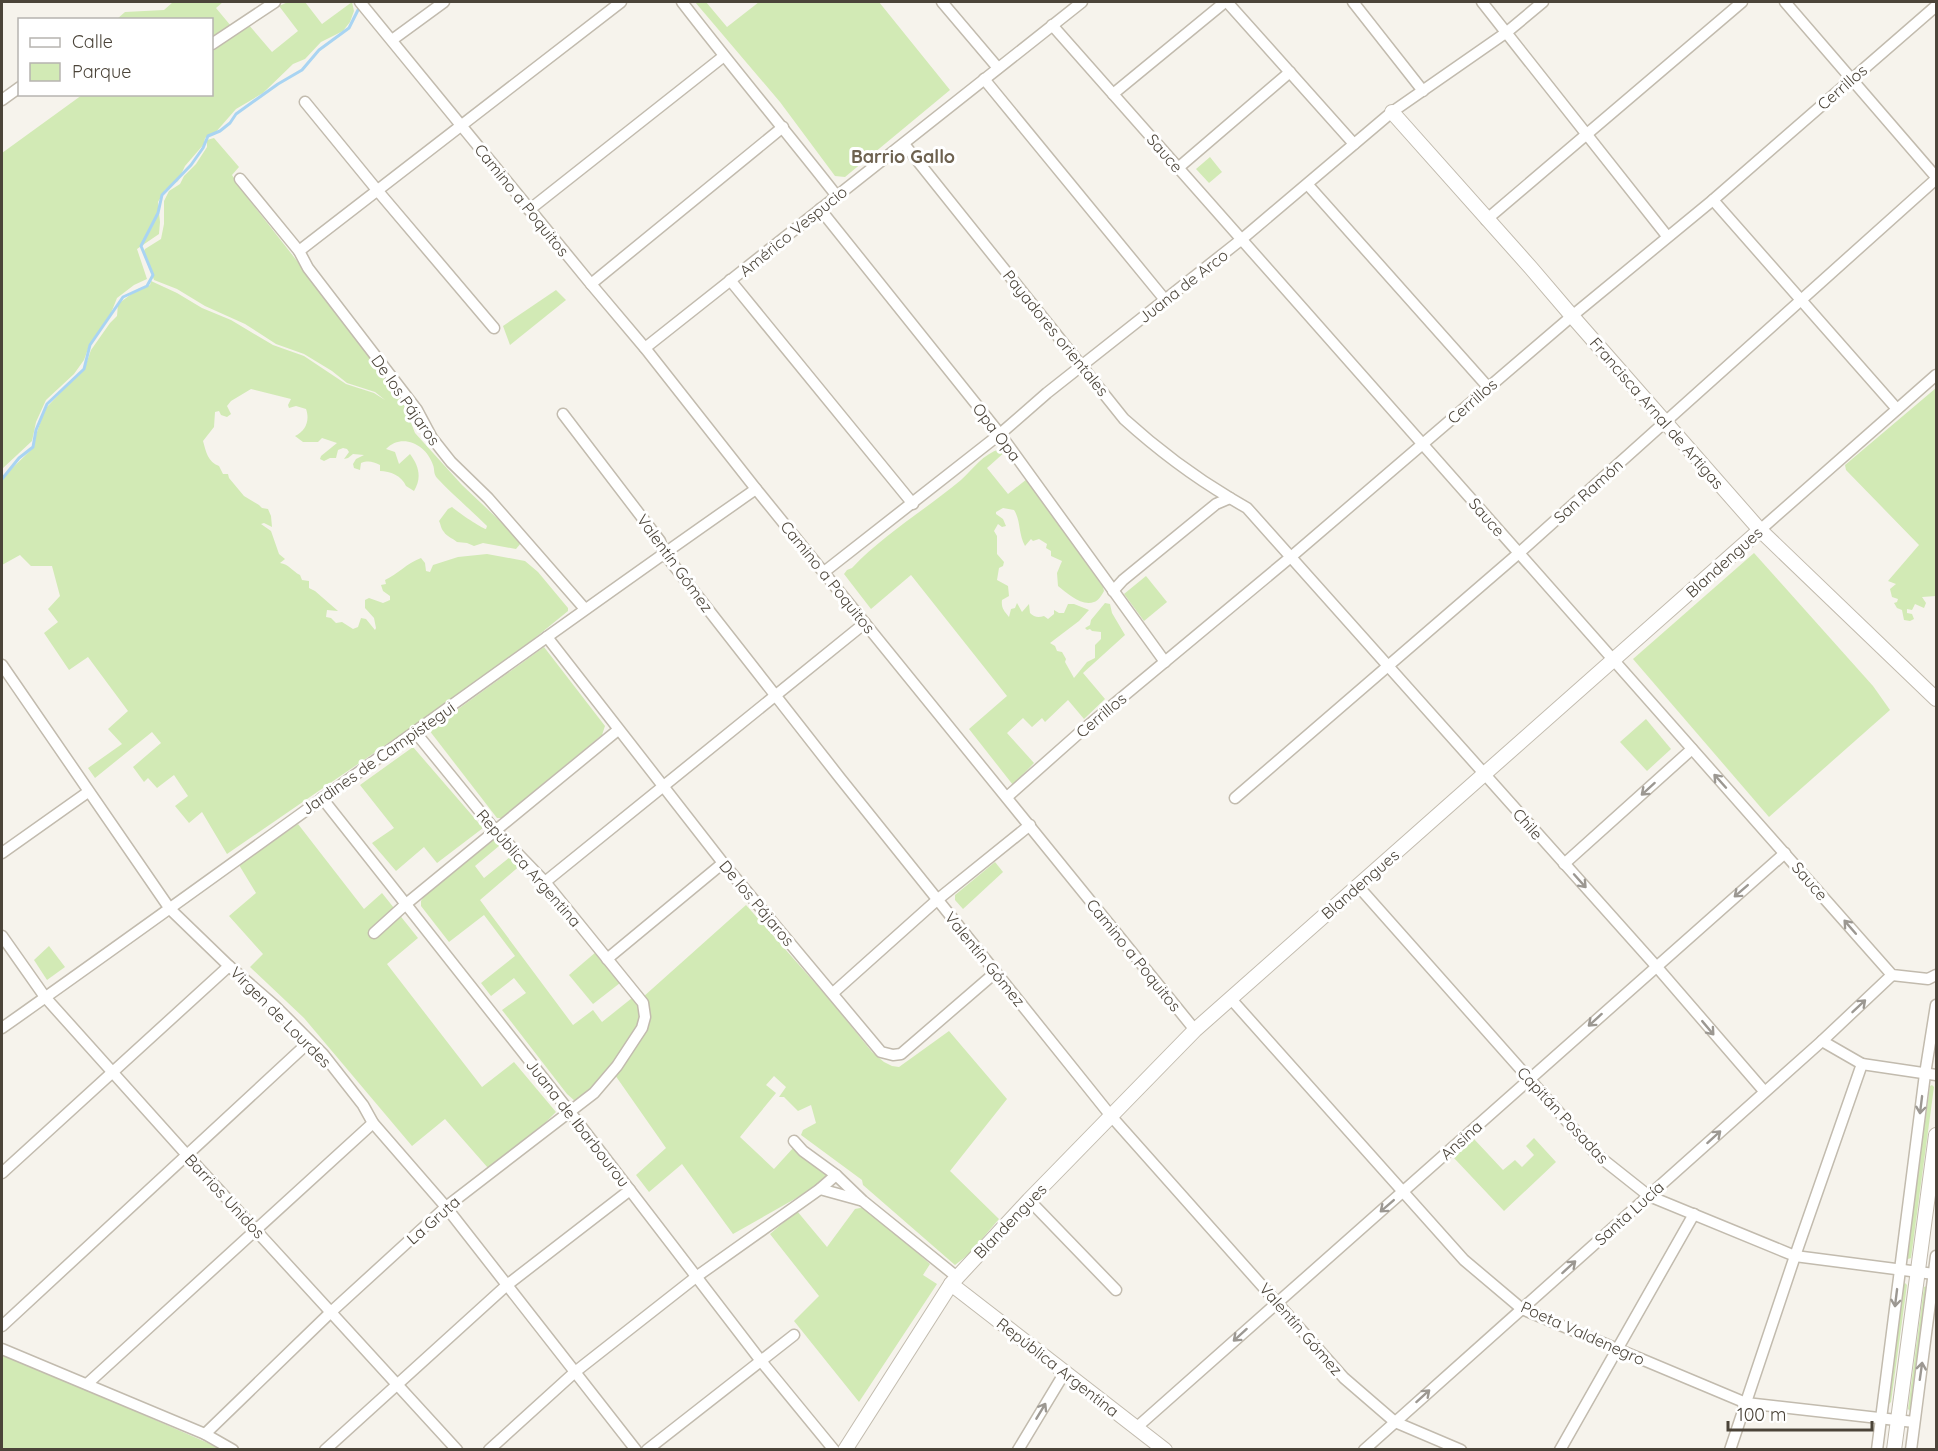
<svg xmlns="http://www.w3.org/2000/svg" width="1938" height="1451" font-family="Quicksand,sans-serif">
  <rect width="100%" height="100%" fill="#f6f3ec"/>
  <g fill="#d2eab5">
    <polygon points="173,2 223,2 216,8 231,26 248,24 272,52 298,31 279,6 288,2 305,2 322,24 352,2 354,11 350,22 343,31 321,42 305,59 293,64 263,93 236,109 215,133 205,138 204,144 185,166 178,181 165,190 158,202 160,222 159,234 137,249 147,279 134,285 117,298 111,313 89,346 84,360 74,374 46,400 36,422 32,441 2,469 2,153 82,95 212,94 212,20 117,19 125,12 164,10"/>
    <polygon points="695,2 706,2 727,27 759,2 879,2 950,90 845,177 835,176 780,102"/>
    <path d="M214,138l25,29 -7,8 15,22 151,193 17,43 47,52 57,54 2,4 -5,6 -33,-6 -9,3 -7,-3 -10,-1c-4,-4 -10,-5 -13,-10 -3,-3 -3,-7 -5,-11l9,-12 4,-2c4,4 29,21 34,22l1,-3c-15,-15 -36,-33 -50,-48 -4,-5 -2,-8 -4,-13 -6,-20 -31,-33 -47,-16l9,3 4,12 11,-10c9,12 12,24 4,37l-8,-5c-4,-10 -16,-15 -26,-15v-6c-7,-3 -11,-5 -19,-2l-1,7 -6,-2 -1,-4 3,-5 8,-4 -11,-1 -5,4 -4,1 5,-7 -2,-3 -4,-1 -5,2 -2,8h-6l-6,3 -4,-2 1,-3 16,-13 -15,-5 -4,4h-15l-8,-6c11,-5 15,-16 11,-27l-10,-3 -7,2 -1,-3 3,-6 -40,-10 -20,12 -4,5 4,8 -4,3 -6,-2 -2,-4 -4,1 -1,15 -11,14c3,11 5,21 16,25l4,8h5l1,4 15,18 15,9 3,3 6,1 3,7 1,11 -8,-4 -3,1 10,7 8,23 6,5 -5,4c9,1 12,8 20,12l2,5 7,1v7l6,3 23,20 -11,-1 -1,7 5,1 5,5 6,-1 11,7 5,-2 3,-9 5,1 9,11 1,-2 -2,-10 -9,-10v-8l4,-2 14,5 7,-3v-4l-7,-5 -2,-6 5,-1 -1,-4c13,-6 22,-17 36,-22l4,5 1,8 4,1 3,-7 25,-8 29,-3 38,7 13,11 30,36v3l-66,54 -275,189 -25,-42 -13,11 -14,-17 13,-10 -14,-21 -17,13 -9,-10 -4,4 -11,-15 28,-24 -9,-11 -57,46 -7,-10 34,-24 -14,-15 20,-18 -40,-54 -19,13 -25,-37 14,-11 -10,-13 12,-13 -8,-30h-21l-11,-11 -18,10v-87l32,-31 2,-12 9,-26 20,-21 19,-18 7,-20 19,-27 7,-7 1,-12 20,-15 12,-4 1,-4 26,12 25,15 29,12 42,25 31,11 42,28 28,9 11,7 -10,-8 -28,-9 -15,-12 -28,-17 -28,-10 -31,-20 -40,-18 -28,-17 -23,-9 -11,-27 2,-4 16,-10 3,-15v-23l5,-10 11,-7 4,-8 12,-12 11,-17v-7z"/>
    <polygon points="1210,157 1222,172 1209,183 1196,169"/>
    <polygon points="556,290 566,300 510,345 503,326"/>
    <polygon points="1936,388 1936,596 1922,597 1926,603 1924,608 1915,604 1912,610 1907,609 1907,613 1912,614 1914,619 1910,621 1904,620 1902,610 1897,608 1894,603 1897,602 1898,599 1892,597 1890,589 1896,584 1888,581 1919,545 1846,470 1845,465"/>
    <path d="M1000,449l6,2 -19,17 21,26 19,-15 76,108 1,4c-2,4 -6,10 -10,11 -12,5 -27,-9 -36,-16l-1,-13 5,-12 -11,-5v-5l-5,-3 1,-4 -8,-5 -6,2 -2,-2 -6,7c-7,-13 -4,-25 -11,-36l-11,-2 -7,4v2l7,5 3,7 -4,1 -4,-3 -4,7 3,5v18l7,8 -1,4 -4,2 -2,12 11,6 1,10 -7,4c-1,8 2,11 7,17l2,-8 4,-1 2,-5 5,9 7,-8 1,9c4,4 8,5 14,3l4,3 6,-5v-4l5,3h5l4,-9h6l15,6 -10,11 -29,22 5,3 2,5 5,1 4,7 -1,3 9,16 13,-16 8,-4v-13l6,-6v-7l-9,-1 -2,-2 -3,1 -2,-2 5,-3 1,-5 14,-17 5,1 2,9 13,22 -42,38 22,26 -21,20 -16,-19 -23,22 -3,-4 -10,9 -9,-9 -16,15 27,30 -21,22 -44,-56 38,-33 -96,-121 -40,34 -27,-35 3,-4 5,-2c32,-34 73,-58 109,-88 12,-11 22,-26 39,-31z"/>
    <polygon points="1754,553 1873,686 1890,710 1769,817 1633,659"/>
    <polygon points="1146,576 1167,602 1144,621 1124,594"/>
    <polygon points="544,647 605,726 602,735 502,818 497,818 429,730"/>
    <polygon points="1646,719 1671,749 1647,771 1620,742"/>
    <polygon points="413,747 483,828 437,863 424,847 396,871 372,843 394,828 360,785"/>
    <polygon points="298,824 364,909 382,893 418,938 387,964 482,1087 514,1062 556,1112 538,1130 488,1168 445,1119 412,1146 304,1018 250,967 263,954 229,916 256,893 239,865"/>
    <path d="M497,837l8,4 -30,25 9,12 31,-25 8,10 -43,37 93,125 20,-15 9,12 30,-24c2,3 4,5 6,8 13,25 -43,79 -59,96h-3l-9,-8 -65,-84 24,-17 -12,-15 -23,18 -10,-13 34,-27 -31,-41 -35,27 -28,-36v-5l4,-6 69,-57z"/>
    <polygon points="995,862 1003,872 963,909 955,900 955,895"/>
    <polygon points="746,905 830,1000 872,1052 884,1062 892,1066 899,1067 949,1031 1007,1099 950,1171 999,1219 969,1254 955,1265 863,1185 862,1180 801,1135 803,1130 816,1123 811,1105 798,1111 784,1097 779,1097 786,1087 774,1076 766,1085 776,1093 740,1137 774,1169 794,1147 830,1175 823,1183 733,1234 682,1164 649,1192 636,1175 666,1148 615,1075 649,1025 651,1014 643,997"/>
    <polygon points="49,946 65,967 47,980 34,960"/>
    <polygon points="596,952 620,983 593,1004 569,975"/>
    <polygon points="1932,1085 1934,1087 1911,1258 1908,1259 1906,1257 1930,1086"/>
    <polygon points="1534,1138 1556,1162 1504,1211 1454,1158 1474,1139 1503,1170 1515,1160 1522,1167 1534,1155 1526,1146"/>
    <polygon points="865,1207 930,1264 923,1275 937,1284 859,1402 794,1321 819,1296 770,1234 797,1211 827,1247 855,1209"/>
    <polygon points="1905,1283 1907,1285 1891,1402 1889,1404 1902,1285"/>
    <polygon points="1927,1286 1929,1288 1910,1411 1908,1409 1924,1287"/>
    <polygon points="2,1353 208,1443 219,1449 2,1449"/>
  </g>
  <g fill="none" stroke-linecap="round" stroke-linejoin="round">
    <polyline stroke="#a9d4f2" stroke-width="3" points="2,479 19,458 33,447 36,430 47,404 84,369 90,345 123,297 147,286 153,275 141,246 158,213 162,195 191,165 203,148 208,136 220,131 230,123 236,114 278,84 302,70 319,50 349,28 360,6"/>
    <g stroke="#c2bbae" stroke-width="13">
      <g id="minor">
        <polyline points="360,2 591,284 645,348 756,489 1195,1030"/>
        <path d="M682,2c50,65 103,128 154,193"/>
        <polyline points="942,2 998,68"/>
        <polyline points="1227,2 1354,144"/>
        <polyline points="1353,2 1423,91"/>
        <polyline points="1482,2 1667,236"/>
        <polyline points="1785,2 1936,177"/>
        <polyline points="1052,25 1892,975 1928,979 1936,975"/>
        <polyline points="392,40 444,2"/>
        <polyline points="212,44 275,2"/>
        <polyline points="984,79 1166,301"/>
        <polyline points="1113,94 1225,2"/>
        <polyline points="2,100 20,87"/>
        <polyline points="305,102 377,190 494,328"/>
        <path d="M904,144l220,275c32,29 69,57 106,79"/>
        <polyline points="1178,168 1290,72"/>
        <polyline points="240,179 299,251 308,268 417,410 432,438 451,462 488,498 585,609"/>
        <polyline points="1308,185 1488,387"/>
        <polyline points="1713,200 1897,409"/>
        <polyline points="820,209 1000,434 1165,662"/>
        <polyline points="529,210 724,56"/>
        <polyline points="1486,220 1742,2"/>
        <polyline points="299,251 621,2"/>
        <polyline points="730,280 913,504"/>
        <polyline points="591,284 783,127"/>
        <polyline points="645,348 1082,2"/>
        <polyline points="563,414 660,541 664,553 840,778 1111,1116 1344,1378 1395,1422 1461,1450"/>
        <polyline points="1760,530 1936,375"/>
        <polyline points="824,572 1000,434 1047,393 1242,239 1392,112 1507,32 1543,2"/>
        <polyline points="1113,591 1123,580 1216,504 1230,498 1247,508 1656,966 1764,1091"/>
        <polyline points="547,637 723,863 881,1052 893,1055 901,1054 996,972"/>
        <polyline points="2,665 170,909 229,966 275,1006 323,1054 363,1105 373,1123 446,1207 636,1450"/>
        <polyline points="1007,797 1078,734 1292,556 1572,316 1713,200 1936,6"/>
        <polyline points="322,798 570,1112 761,1361 834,1450"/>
        <polyline points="1235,798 1519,553 1936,179"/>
        <polyline points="2,853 88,792"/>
        <polyline points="1564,864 1692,749"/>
        <polyline points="545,882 865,623"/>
        <polyline points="1358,886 1596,1154 1649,1196 1795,1256 1934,1274"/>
        <polyline points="374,933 406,904 618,730"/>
        <polyline points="2,936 45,997 186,1154 457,1450"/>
        <polyline points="607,959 723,863"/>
        <polyline points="833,993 937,900 1030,825"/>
        <polyline points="1231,999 1464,1260 1522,1309 1746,1403 1914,1422"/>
        <path d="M2,1028c252,-178 500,-362 754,-539"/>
        <polyline points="1822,1041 1862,1064 1936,1075"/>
        <polyline points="794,1141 803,1151 836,1175 863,1201 957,1277"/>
        <polyline points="2,1173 229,966"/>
        <polyline points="820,1189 860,1200"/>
        <polyline points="1029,1200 1116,1290"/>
        <polyline points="2,1326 309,1042"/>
        <polyline points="2,1349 205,1434 233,1450"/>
        <polyline points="87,1384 373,1123"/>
        <polyline points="1136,1428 1785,853"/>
        <polyline points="205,1434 331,1312 446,1207 594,1093 617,1066 642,1028 645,1017 643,1003 545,882 495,830 416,733"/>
        <polyline points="325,1450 507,1285 630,1190"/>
        <polyline points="489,1450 575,1372 696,1277 820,1189 836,1175"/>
        <polyline points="647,1450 794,1335"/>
        <polyline points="1018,1450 1065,1372"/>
        <polyline points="1364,1450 1822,1041 1892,975"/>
        <polyline points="1560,1450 1694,1214"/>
        <polyline points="1730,1450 1795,1256 1862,1064"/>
        <polyline points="1877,1450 1925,1074 1936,1005"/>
        <polyline points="1911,1450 1936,1256"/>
      </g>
    </g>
    <g stroke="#c2bbae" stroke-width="16">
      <g id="tertiary">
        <polyline points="1392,112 1531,268 1572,316 1760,530 1936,699"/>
        <polyline points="951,1284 1165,1450"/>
        <polyline points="845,1450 951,1284 1029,1200 1195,1030 1760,530"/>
        <polyline points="1894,1450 1936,1135"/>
      </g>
    </g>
    <use href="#minor" stroke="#fff" stroke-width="10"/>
    <use href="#tertiary" stroke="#fff" stroke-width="14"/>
  </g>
  <defs><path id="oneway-shaft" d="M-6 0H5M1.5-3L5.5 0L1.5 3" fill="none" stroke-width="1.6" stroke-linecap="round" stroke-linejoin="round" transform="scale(1.5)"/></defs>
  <g stroke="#9c9892">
    <use href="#oneway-shaft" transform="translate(1720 781) rotate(-132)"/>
    <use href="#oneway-shaft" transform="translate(1648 789) rotate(138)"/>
    <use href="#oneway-shaft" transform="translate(1580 881) rotate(48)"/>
    <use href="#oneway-shaft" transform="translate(1741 891) rotate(139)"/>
    <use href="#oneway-shaft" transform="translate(1850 927) rotate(-131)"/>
    <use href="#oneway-shaft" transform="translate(1859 1006) rotate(-43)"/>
    <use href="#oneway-shaft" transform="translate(1595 1020) rotate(138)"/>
    <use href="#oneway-shaft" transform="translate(1708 1028) rotate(50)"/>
    <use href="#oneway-shaft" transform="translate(1921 1105) rotate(97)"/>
    <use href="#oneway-shaft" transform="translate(1714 1137) rotate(-42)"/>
    <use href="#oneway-shaft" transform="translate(1387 1206) rotate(139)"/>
    <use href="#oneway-shaft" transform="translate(1569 1267) rotate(-42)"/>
    <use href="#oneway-shaft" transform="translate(1896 1298) rotate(97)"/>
    <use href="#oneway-shaft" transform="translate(1240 1335) rotate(138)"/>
    <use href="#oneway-shaft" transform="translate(1921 1371) rotate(-82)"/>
    <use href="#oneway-shaft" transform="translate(1423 1396) rotate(-42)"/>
    <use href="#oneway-shaft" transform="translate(1041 1411) rotate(-59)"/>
  </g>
  <g text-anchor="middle" stroke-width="6" stroke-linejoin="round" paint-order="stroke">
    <g font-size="16" fill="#4b4439" stroke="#fff">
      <text transform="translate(1842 87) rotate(-41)" y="6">Cerrillos</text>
      <text transform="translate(1165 153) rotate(49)" y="6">Sauce</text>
      <text transform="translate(522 200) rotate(51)" y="6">Camino a Poquitos</text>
      <text transform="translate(793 231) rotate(-39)" y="6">Américo Vespucio</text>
      <text transform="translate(1183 286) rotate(-38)" y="6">Juana de Arco</text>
      <text transform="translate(1056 333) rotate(51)" y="6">Payadores orientales</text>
      <text transform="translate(406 400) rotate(55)" y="6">De los Pájaros</text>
      <text transform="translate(1472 401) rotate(-41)" y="6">Cerrillos</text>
      <text transform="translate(1657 413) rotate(49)" y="6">Francisca Arnal de Artigas</text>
      <text transform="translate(997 432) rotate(53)" y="6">Opa Opa</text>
      <text transform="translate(1588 491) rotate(-42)" y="6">San Ramón</text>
      <text transform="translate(1487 517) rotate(49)" y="6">Sauce</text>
      <text transform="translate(1724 562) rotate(-42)" y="6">Blandengues</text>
      <text transform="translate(675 563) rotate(54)" y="6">Valentín Gómez</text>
      <text transform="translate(828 577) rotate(51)" y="6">Camino a Poquitos</text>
      <text transform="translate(1101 715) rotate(-40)" y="6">Cerrillos</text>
      <text transform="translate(378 758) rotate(-35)" y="6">Jardines de Campistegui</text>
      <text transform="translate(1528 824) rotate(48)" y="6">Chile</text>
      <text transform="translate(529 868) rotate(49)" y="6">República Argentina</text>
      <text transform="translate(1810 881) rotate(49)" y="6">Sauce</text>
      <text transform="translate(1360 884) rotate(-41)" y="6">Blandengues</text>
      <text transform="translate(757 903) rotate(50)" y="6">De los Pájaros</text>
      <text transform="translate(1134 955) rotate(51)" y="6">Camino a Poquitos</text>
      <text transform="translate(985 959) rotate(51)" y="6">Valentín Gómez</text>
      <text transform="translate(281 1017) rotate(45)" y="6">Virgen de Lourdes</text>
      <text transform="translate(1563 1115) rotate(47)" y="6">Capitán Posadas</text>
      <text transform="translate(578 1123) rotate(52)" y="6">Juana de Ibarbourou</text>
      <text transform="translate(1461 1140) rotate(-42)" y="6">Ansina</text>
      <text transform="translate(225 1196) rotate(47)" y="6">Barrios Unidos</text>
      <text transform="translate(1629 1213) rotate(-42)" y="6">Santa Lucía</text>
      <text transform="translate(433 1220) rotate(-41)" y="6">La Gruta</text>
      <text transform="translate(1010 1221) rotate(-46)" y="6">Blandengues</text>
      <text transform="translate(1301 1329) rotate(49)" y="6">Valentín Gómez</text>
      <text transform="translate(1583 1333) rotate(24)" y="6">Poeta Valdenegro</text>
      <text transform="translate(1058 1367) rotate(38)" y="6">República Argentina</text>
    </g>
    <g font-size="18" font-weight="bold" fill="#6e6250" stroke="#fff">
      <text x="903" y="163">Barrio Gallo</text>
    </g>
  </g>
  <rect width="1938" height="1451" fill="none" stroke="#4b4439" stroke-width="6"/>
  <rect x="18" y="18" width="195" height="78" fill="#ffffff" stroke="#b7b4b0" stroke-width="1.5"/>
  <rect x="30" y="38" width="30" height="9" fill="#ffffff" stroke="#b7b4b0" stroke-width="1.5"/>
  <text x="72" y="48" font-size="18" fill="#4b4439">Calle</text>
  <rect x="30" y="63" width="30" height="18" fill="#d2eab5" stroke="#b7b4b0" stroke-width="1.5"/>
  <text x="72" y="78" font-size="18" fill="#4b4439">Parque</text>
  <path d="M1728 1421v9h144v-9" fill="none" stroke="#4b4439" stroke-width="3"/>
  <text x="1737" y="1421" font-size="18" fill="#4b4439" stroke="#ffffff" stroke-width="4.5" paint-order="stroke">100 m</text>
</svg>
